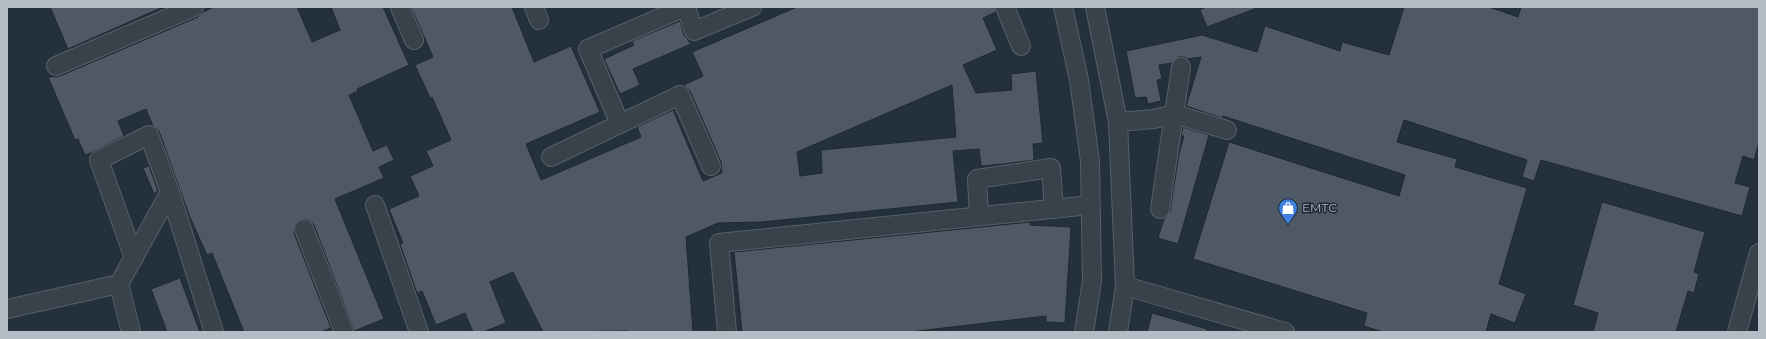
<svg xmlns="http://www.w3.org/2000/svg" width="1766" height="339" font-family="Montserrat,sans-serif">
  <rect width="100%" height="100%" fill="#24303b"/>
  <g fill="#4e5965" stroke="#1f2932" fill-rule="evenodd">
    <polygon points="50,7 163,7 68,49"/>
    <polygon points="214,7 297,7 312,42 340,30 331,7 383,7 409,65 357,89 358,91 349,95 373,151 387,145 394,160 379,167 384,178 335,199 384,319 354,331 314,225 310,221 305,219 296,223 294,233 331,328 321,332 244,332 212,253 207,255 189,215 159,131 153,126 146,109 118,121 124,136 93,152 85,155 78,139 75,140 48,77 60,76 198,17 203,12"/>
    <path d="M411,7h101l22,55 37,-16 29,66 -74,32 15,36 100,-43 -4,-10 36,-17 30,71 19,-8 -1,-11 -31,-71 -6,-6 19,-9 -11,-24 105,-45h198l1,5 -13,6 14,32 -34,15 13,28 36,-3 -1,-16 25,-3 7,72 -10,1 1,16 -30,4 -23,2 -2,-17 -26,2 5,51 -196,20 -44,1 -32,14 7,95h-66v-1l-84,1 -30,-60 -23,10 16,41 -23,9h-10l-8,-19 -29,12 -14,-34 -5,2 -17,-49 3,-1 -14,-34 30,-13 -9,-20 23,-10 -7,-15 25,-11 -19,-43 -2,1 -15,-33 18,-8zM952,85l4,52 -135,13 1,23 -22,3 -3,-24z"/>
    <polygon points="1206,7 1257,7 1257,8 1207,27 1200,10"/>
    <polygon points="1404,7 1489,7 1518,17 1521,7 1759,7 1759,142 1754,160 1743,156 1735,183 1750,187 1742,216 1541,160 1534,181 1522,177 1527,160 1404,120 1397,142 1457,159 1455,167 1527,188 1499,284 1526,294 1515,323 1491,314 1486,332 1383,332 1364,326 1367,313 1193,259 1229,142 1399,196 1405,175 1223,116 1222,118 1186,106 1201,57 1188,59 1183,57 1178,57 1172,63 1159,65 1162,79 1157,80 1161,101 1148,104 1146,97 1135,98 1126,51 1202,35 1257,52 1265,26 1340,51 1342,42 1389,55"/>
    <polygon points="680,21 684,35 691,44 633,69 640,85 620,94 604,59 634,45 632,41"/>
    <polygon points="1183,127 1209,135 1178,244 1158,238 1164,219 1170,211 1179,154 1184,136 1181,136"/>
    <polygon points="149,166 158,191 154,194 143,168"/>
    <polygon points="1602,202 1705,232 1694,272 1699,274 1694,293 1688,291 1676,332 1593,332 1598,313 1573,305"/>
    <polygon points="1030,222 1030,225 1071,227 1065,323 1046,322 1046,316 909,332 742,332 734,252"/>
    <polygon points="180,278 200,332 167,332 151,289"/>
    <polygon points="1152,313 1207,329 1207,332 1147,332"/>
  </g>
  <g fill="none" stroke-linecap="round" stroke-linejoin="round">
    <g stroke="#566069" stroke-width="20">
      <g id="minor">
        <polyline points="400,7 414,40"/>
        <polyline points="534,7 539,20"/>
        <polyline points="686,7 694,31 752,7"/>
        <polyline points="1005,7 1021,46"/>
        <polyline points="1063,7 1079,80 1090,161 1092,281 1084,332"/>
        <polyline points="1095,7 1118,122 1125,286 1118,332"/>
        <polyline points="56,66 194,7"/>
        <polyline points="1118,122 1154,119 1175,114 1227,130"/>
        <polyline points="620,124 588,49 685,7"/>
        <polyline points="551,157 680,95 711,166"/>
        <polyline points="375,205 419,332"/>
        <polyline points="1160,209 1181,67"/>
        <polyline points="979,216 977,179 1051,168 1054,209"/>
        <polyline points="304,229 344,332"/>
        <polyline points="134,258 99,160 149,135 170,192"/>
        <polyline points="1125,286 1285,332"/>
        <polyline points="7,309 119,284"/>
        <polyline points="131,332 119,284 170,192 214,332"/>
        <polyline points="727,332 719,243 1090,205"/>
        <polyline points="1737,332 1759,253"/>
      </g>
    </g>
    <use href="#minor" stroke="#38424b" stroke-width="18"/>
  </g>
  <defs>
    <g id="shop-pin" transform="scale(1)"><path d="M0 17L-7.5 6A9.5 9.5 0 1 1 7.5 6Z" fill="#3f7fe0" stroke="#1d2730"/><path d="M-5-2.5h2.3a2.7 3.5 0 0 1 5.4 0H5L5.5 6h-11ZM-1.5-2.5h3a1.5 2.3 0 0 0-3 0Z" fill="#fff"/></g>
  </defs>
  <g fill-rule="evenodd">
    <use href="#shop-pin" x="1288" y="208"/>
  </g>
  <g text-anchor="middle" stroke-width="3" stroke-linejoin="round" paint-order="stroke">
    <g font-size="12" fill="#b4bdc6" stroke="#1d2730" text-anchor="start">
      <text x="1302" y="212">EMTC</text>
    </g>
  </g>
  <rect width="1766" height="339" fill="none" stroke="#b4bdc6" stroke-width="16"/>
</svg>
